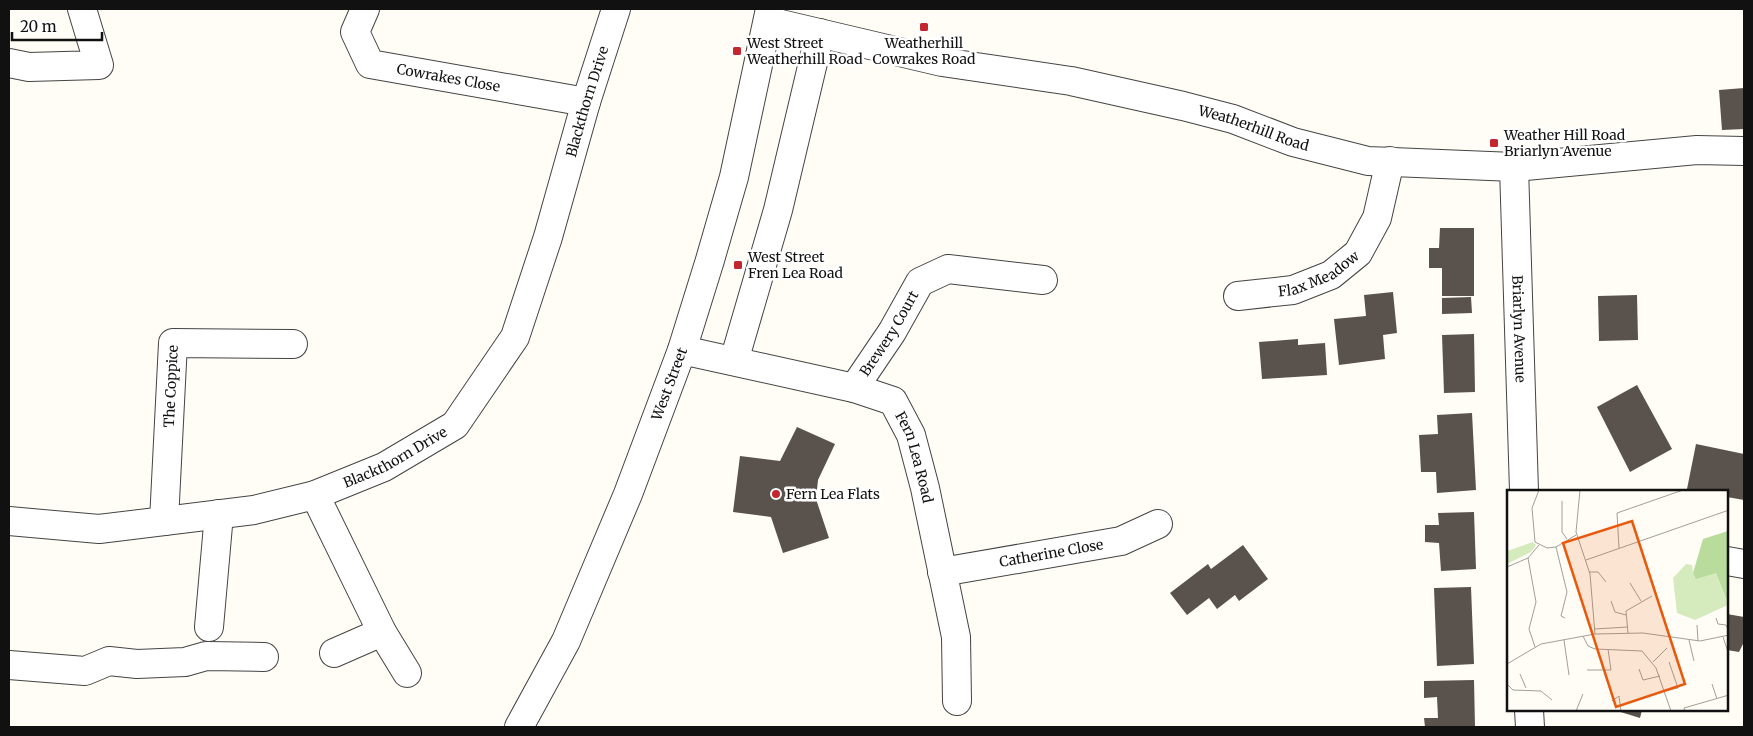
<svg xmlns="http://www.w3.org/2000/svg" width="1753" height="736" font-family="Merriweather,serif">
  <rect width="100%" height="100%" fill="#fffdf5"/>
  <g fill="#5a524d">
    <polygon points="1744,88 1744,129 1722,130 1719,90"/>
    <polygon points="1440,228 1474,228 1474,296 1442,296 1442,268 1429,268 1429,248 1439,248"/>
    <polygon points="1393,292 1397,333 1383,335 1385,359 1339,365 1334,319 1366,316 1364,295"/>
    <polygon points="1637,295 1638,340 1599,341 1598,296"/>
    <polygon points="1471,297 1472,313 1442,314 1442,298"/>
    <polygon points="1474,334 1475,392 1444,393 1442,335"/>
    <polygon points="1298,339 1298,345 1325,343 1327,375 1262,379 1259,342"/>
    <polygon points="1637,385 1672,449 1630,472 1597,407"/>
    <polygon points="1472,413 1476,490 1437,493 1436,472 1421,472 1419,435 1438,434 1437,415"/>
    <polygon points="797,427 835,444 818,480 816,499 829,538 783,553 771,517 733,512 740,456 780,461"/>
    <polygon points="1696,444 1744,454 1744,500 1727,497 1727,491 1698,491 1687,489"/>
    <polygon points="1474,512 1476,569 1441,571 1439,543 1425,542 1425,525 1439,525 1438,513"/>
    <polygon points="1243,545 1268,579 1239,601 1235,595 1217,609 1209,598 1187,615 1170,593 1208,564 1211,569"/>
    <polygon points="1471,587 1474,664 1437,666 1434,588"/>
    <polygon points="1727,614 1744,617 1744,644 1743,644 1739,652 1727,650"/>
    <polygon points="1474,680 1475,727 1425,727 1424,718 1438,718 1437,697 1424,698 1424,681"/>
    <polygon points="1614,710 1642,710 1640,718"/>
  </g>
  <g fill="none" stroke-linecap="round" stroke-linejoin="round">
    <g stroke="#444" stroke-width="30">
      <g id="minor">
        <path id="s1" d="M365,9l-10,23 15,32 216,38"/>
        <path id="s2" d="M768,21l174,41 129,19 112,25 50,13 60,23 75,19 146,6 183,-17 47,1"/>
        <polyline points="9,63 29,67 99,65 82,9"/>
        <path id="s3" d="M1514,167l10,324"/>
        <path id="s4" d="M1238,296l55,-6 38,-15 27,-22 19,-35 13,-57"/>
        <path id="s5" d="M682,350l172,38 39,13 18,34 14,53 31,149 1,64"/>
        <polyline points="734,361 778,210 820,33"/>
        <path id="s6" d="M854,388l38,-56 28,-50 28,-13 95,11"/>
        <polyline points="315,495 382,632 407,673"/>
        <path id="s7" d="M9,521l90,8 155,-19 61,-15 69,-28 71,-42 60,-88 33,-100 38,-135 30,-93"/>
        <path id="s8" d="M164,521l9,-178 120,1"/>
        <polyline points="1727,561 1744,564"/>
        <path id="s9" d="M942,572l179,-31 37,-17"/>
        <polyline points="209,627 219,514"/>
        <polyline points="334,653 382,632"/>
        <polyline points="9,665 85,671 109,661 137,664 185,662 206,656 264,657"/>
        <polyline points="1529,710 1530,727"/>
        <path id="s10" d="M519,727l47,-86 62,-147 54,-144 28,-90 24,-83 36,-168"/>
      </g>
    </g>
    <use href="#minor" stroke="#fff" stroke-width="28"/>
  </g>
  <g fill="#c4262e" stroke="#fff" stroke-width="2">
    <rect x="919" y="22" width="10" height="10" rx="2.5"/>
    <rect x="732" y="46" width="10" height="10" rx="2.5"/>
    <rect x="1489" y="138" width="10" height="10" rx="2.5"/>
    <rect x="733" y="260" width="10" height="10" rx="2.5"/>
    <circle cx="776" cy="494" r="5"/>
  </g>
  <g text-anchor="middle" stroke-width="5" stroke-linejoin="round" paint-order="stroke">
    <g font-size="14" fill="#111" stroke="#fff" text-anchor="start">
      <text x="747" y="48">West Street<tspan x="747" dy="16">Weatherhill Road</tspan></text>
      <text x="924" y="48" text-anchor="middle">Weatherhill<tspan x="924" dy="16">Cowrakes Road</tspan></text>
      <text x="1504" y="140">Weather Hill Road<tspan x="1504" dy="16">Briarlyn Avenue</tspan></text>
      <text x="748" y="262">West Street<tspan x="748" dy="16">Fren Lea Road</tspan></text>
      <text x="786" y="499">Fern Lea Flats</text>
    </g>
    <g font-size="14" fill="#111" stroke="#fff">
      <text dy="5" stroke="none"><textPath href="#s1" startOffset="140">Cowrakes Close</textPath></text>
      <text dy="5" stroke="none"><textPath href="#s7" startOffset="819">Blackthorn Drive</textPath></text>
      <text dy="5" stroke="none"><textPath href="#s2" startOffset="498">Weatherhill Road</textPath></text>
      <text dy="5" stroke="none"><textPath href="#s4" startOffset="85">Flax Meadow</textPath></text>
      <text dy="5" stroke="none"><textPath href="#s3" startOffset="162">Briarlyn Avenue</textPath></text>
      <text dy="5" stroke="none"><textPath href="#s6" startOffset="65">Brewery Court</textPath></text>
      <text dy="5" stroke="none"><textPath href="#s10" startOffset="375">West Street</textPath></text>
      <text dy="5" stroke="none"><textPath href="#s8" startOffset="135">The Coppice</textPath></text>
      <text dy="5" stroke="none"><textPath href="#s7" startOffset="398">Blackthorn Drive</textPath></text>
      <text dy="5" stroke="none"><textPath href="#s5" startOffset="278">Fern Lea Road</textPath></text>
      <text dy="5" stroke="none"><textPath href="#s9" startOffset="111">Catherine Close</textPath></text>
    </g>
  </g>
  <g transform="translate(1507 490)">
    <rect width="221" height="221" fill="#fffdf5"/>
    <path d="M26,52l3,3 -5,7 -24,12v-13zM179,74l6,1 1,8h23l12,32 -33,15 -18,-7 -4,-35z" fill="#d5ebbd"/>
    <path d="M221,41h1l-1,73 -12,-31 -20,6 -3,-6 10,-34z" fill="#b9dc9c"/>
    <path fill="none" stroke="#a09f9a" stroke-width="1" d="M32,0l-7,18 3,34 12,6 9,-1 20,-12M73,0l-4,42 14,42 5,60M55,11v31l5,7M49,57l11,45 -6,24 4,2M112,58l-2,-35 66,-23M21,68l8,44 -7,27 6,18M79,70l143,-50M0,77l21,-9 11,-13M82,82h9l8,10M123,93l11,18M104,111l4,11 11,3M209,128l2,6 8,1 3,6M190,135l1,16M87,139l34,-2M121,143l-2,-22 26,-15M76,146l5,10 7,3 47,2 14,17 15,43M216,147l6,18M57,150l5,35M182,150l5,21M146,172l14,-14M0,174l34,-20 54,-10 48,-1 57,8 29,-6M132,179l4,11 17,-4M80,180h24l-3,-21M13,184l6,14M0,194l6,6 28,1 11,9M205,194l5,15M158,201l13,-3 -9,-26M105,211l7,-5 2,15M69,221l7,-17M178,221l-1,-3 45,-13"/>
    <path fill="#e8590c" fill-opacity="0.15" stroke="#e8590c" stroke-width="2.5" d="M125,31l53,163 -69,23 -53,-164z"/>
    <rect width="221" height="221" fill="none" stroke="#111" stroke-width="2.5"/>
  </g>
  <rect width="1753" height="736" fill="none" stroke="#111111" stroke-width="20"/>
  <path d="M12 32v8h90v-8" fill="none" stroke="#111111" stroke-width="2.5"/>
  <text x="20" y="32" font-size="15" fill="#111111" stroke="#ffffff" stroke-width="4" paint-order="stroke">20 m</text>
</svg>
